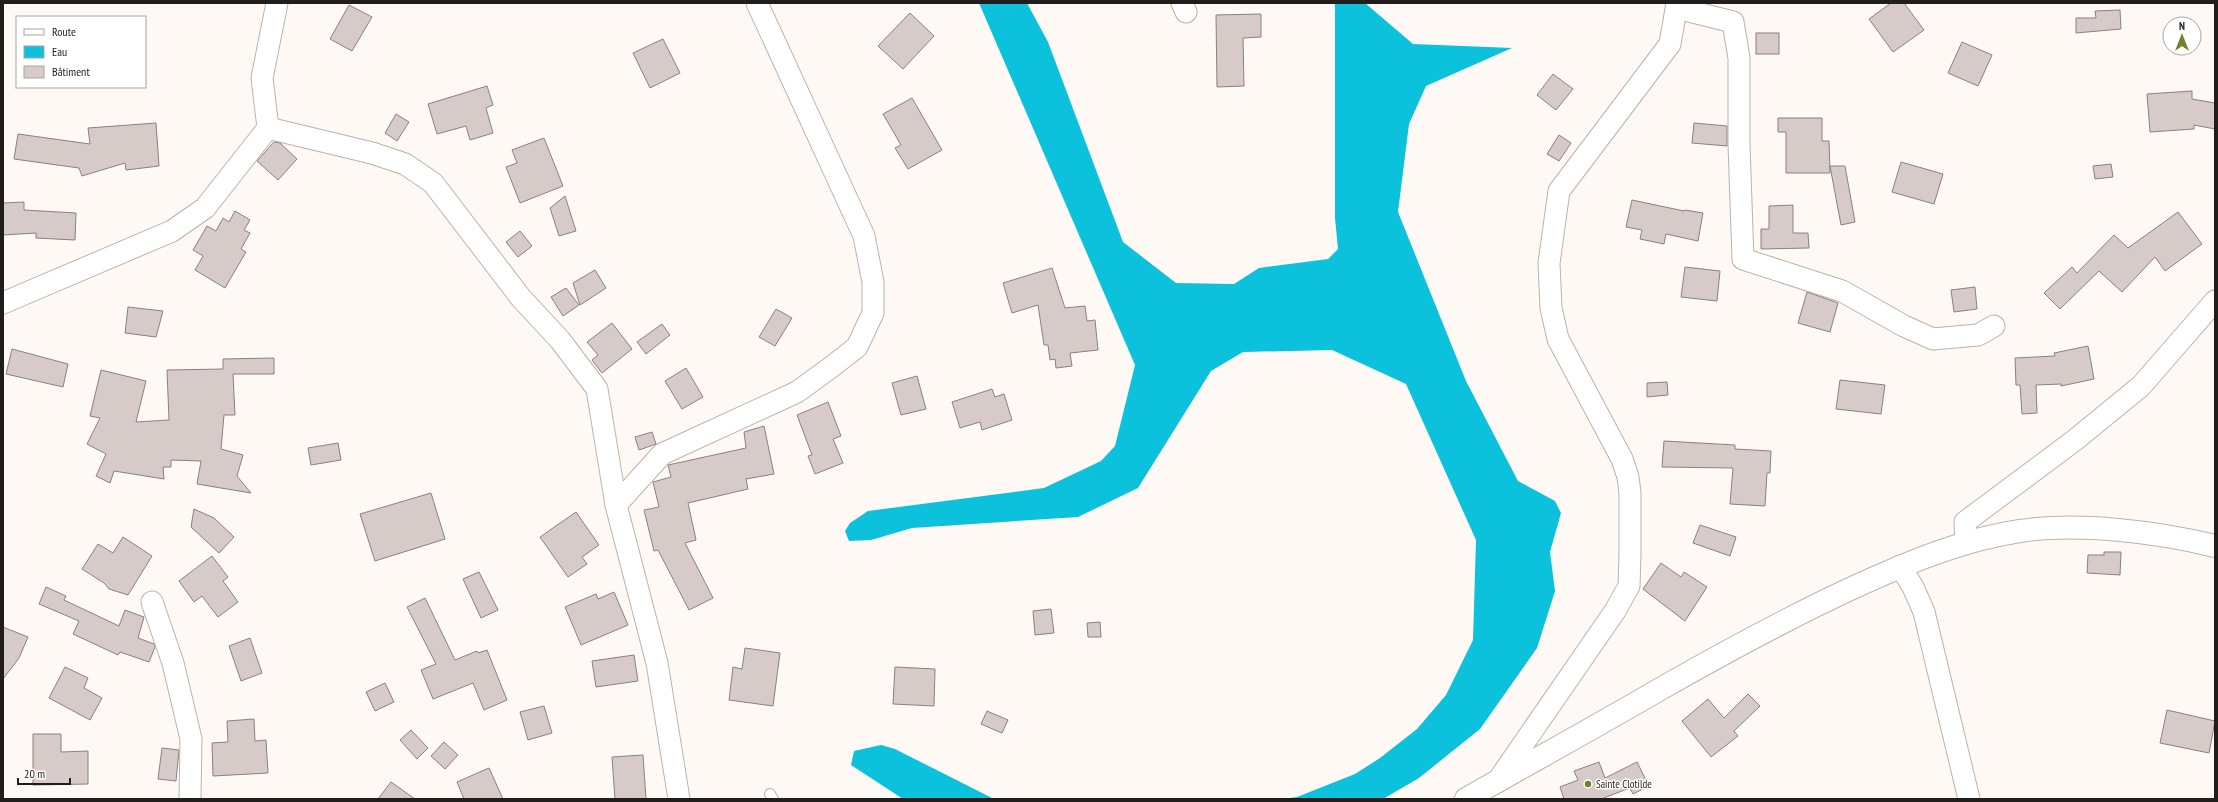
<svg xmlns="http://www.w3.org/2000/svg" width="2218" height="802" font-family="'PT Sans Narrow',sans-serif">
  <rect width="100%" height="100%" fill="#fff9f5"/>
  <g fill="#0cc1db">
    <polygon points="979,3 1027,3 1048,42 1123,242 1176,283 1234,284 1259,268 1328,259 1338,249 1335,218 1335,3 1365,3 1413,44 1512,48 1426,86 1409,124 1398,212 1466,381 1518,481 1555,501 1561,513 1550,552 1555,591 1537,648 1480,729 1419,778 1383,799 1282,799 1297,797 1355,774 1380,758 1417,729 1446,695 1473,640 1476,540 1406,384 1332,350 1243,352 1211,371 1138,488 1078,517 912,528 871,540 849,541 845,531 850,523 868,511 1044,488 1101,461 1115,446 1135,365"/>
    <polygon points="881,745 895,749 994,799 903,799 851,765 854,751"/>
  </g>
  <g fill="#d7cbc9" stroke="#8a807e">
    <polygon points="1891,3 1904,3 1924,30 1893,52 1869,19"/>
    <polygon points="349,5 372,17 352,51 330,39"/>
    <polygon points="2120,10 2121,29 2076,33 2076,18 2096,18 2095,11"/>
    <polygon points="910,13 934,36 903,69 878,46"/>
    <polygon points="1261,14 1261,37 1243,38 1244,86 1217,87 1216,15"/>
    <rect x="1756" y="33" width="23" height="21"/>
    <polygon points="663,39 680,73 650,88 633,53"/>
    <polygon points="1962,42 1992,55 1978,86 1948,73"/>
    <polygon points="1553,74 1573,89 1556,110 1537,95"/>
    <polygon points="487,86 493,105 486,108 493,133 470,140 466,126 437,134 428,104"/>
    <polygon points="2192,91 2192,99 2215,103 2215,129 2194,125 2194,129 2150,132 2147,94"/>
    <polygon points="912,98 942,150 908,169 895,148 901,145 883,114"/>
    <polygon points="396,114 409,122 397,141 385,133"/>
    <polygon points="1778,118 1822,118 1822,141 1829,141 1830,173 1786,173 1786,132 1778,132"/>
    <polygon points="156,123 159,166 126,170 125,163 82,176 79,168 14,159 18,134 90,144 88,128"/>
    <polygon points="1694,123 1727,126 1727,146 1692,143"/>
    <polygon points="1559,135 1571,143 1559,161 1547,154"/>
    <polygon points="544,138 563,186 520,203 506,167 517,163 512,150"/>
    <polygon points="274,142 280,143 297,159 278,180 257,161"/>
    <polygon points="1901,162 1943,174 1934,204 1892,192"/>
    <polygon points="2111,164 2113,177 2095,179 2093,166"/>
    <polygon points="1830,166 1845,166 1855,222 1841,225"/>
    <polygon points="565,196 576,231 559,236 550,208"/>
    <polygon points="1632,200 1684,211 1685,210 1703,213 1698,241 1666,234 1664,244 1640,239 1642,230 1626,227"/>
    <polygon points="24,202 24,210 76,213 75,240 36,238 36,233 3,235 3,203"/>
    <polygon points="1793,205 1793,233 1808,233 1809,248 1761,249 1761,229 1769,229 1769,206"/>
    <polygon points="235,211 250,220 244,230 250,233 241,249 246,252 225,288 195,270 203,256 193,250 207,226 216,231 223,218 229,222"/>
    <polygon points="2178,212 2202,244 2165,271 2155,257 2122,292 2099,271 2060,309 2044,293 2072,267 2077,273 2114,235 2128,248"/>
    <polygon points="520,231 532,246 518,257 506,242"/>
    <polygon points="1685,267 1720,271 1717,301 1681,297"/>
    <polygon points="1052,268 1065,308 1085,306 1087,321 1095,320 1098,350 1070,353 1072,366 1056,368 1055,359 1050,360 1048,345 1044,345 1038,305 1012,313 1003,283"/>
    <polygon points="595,270 606,288 580,305 573,283"/>
    <polygon points="1975,287 1977,309 1954,312 1951,290"/>
    <polygon points="566,288 579,305 563,316 551,297"/>
    <polygon points="1807,292 1838,303 1830,332 1798,323"/>
    <polygon points="128,307 163,311 156,337 125,333"/>
    <polygon points="776,309 792,318 775,346 759,337"/>
    <polygon points="612,323 632,349 602,373 592,360 598,355 587,342"/>
    <polygon points="662,324 670,335 646,354 637,342"/>
    <polygon points="2088,346 2094,379 2061,386 2061,384 2036,385 2037,413 2022,414 2020,385 2016,385 2015,358 2055,356 2054,353"/>
    <polygon points="12,349 68,364 63,387 6,374"/>
    <polygon points="274,358 274,374 233,374 235,415 224,415 221,449 243,455 237,476 251,493 197,484 201,461 171,460 171,467 163,467 164,479 114,471 110,483 96,476 106,454 87,444 100,418 90,416 101,370 146,381 136,422 169,420 167,370 223,369 223,359"/>
    <polygon points="686,368 703,397 682,409 665,381"/>
    <polygon points="917,376 926,409 901,415 892,383"/>
    <polygon points="1840,380 1885,385 1881,414 1836,409"/>
    <polygon points="1667,382 1668,395 1647,397 1647,383"/>
    <polygon points="992,389 995,397 1004,394 1012,420 982,430 980,422 960,428 952,402"/>
    <polygon points="828,402 841,436 833,439 843,463 815,474 808,456 812,455 797,415"/>
    <polygon points="764,426 774,474 746,479 748,489 688,503 696,540 685,543 713,598 689,610 658,550 654,551 644,510 659,507 653,482 671,477 668,465 746,448 744,432"/>
    <polygon points="652,432 656,444 639,450 635,437"/>
    <polygon points="1664,441 1735,445 1735,449 1771,451 1770,473 1767,473 1765,506 1730,504 1733,468 1662,467"/>
    <polygon points="338,443 341,460 311,465 308,448"/>
    <polygon points="431,493 445,539 375,561 360,514"/>
    <polygon points="194,509 214,518 234,537 219,553 191,527"/>
    <polygon points="576,512 599,545 582,557 587,564 568,577 540,537"/>
    <polygon points="1700,525 1736,537 1730,556 1693,543"/>
    <polygon points="123,537 152,556 128,595 109,589 104,583 82,569 98,544 113,553"/>
    <polygon points="2104,552 2121,552 2120,575 2087,573 2088,555 2104,555"/>
    <polygon points="212,556 228,577 223,581 238,602 218,617 202,596 194,602 179,581"/>
    <polygon points="1661,563 1681,577 1684,572 1707,587 1685,621 1643,589"/>
    <polygon points="479,572 498,610 481,618 463,579"/>
    <polygon points="46,587 66,596 64,600 119,626 125,610 144,617 138,638 154,644 155,647 149,662 120,652 118,655 73,634 79,621 39,604"/>
    <polygon points="614,592 628,625 581,645 565,607 596,594 598,599"/>
    <polygon points="425,598 455,660 477,651 478,653 487,650 507,700 484,710 473,683 433,699 421,670 436,664 407,607"/>
    <polygon points="1051,609 1054,633 1035,635 1033,611"/>
    <polygon points="1100,622 1101,637 1088,637 1087,623"/>
    <polygon points="3,627 28,637 19,658 3,679"/>
    <polygon points="250,638 262,673 241,681 229,646"/>
    <polygon points="745,648 780,653 773,706 729,700 733,667 742,669"/>
    <polygon points="634,655 638,681 596,687 592,661"/>
    <polygon points="65,667 88,678 84,688 102,698 90,720 49,698"/>
    <polygon points="895,667 935,669 934,706 893,704"/>
    <polygon points="385,683 394,702 375,711 366,692"/>
    <polygon points="1748,694 1760,706 1734,731 1738,736 1711,757 1682,721 1708,699 1724,718"/>
    <polygon points="544,706 552,733 528,740 520,712"/>
    <polygon points="2167,710 2215,721 2209,753 2160,743"/>
    <polygon points="987,711 1008,720 1002,733 981,724"/>
    <polygon points="254,719 255,741 266,740 268,773 213,776 212,743 228,742 227,721"/>
    <polygon points="411,730 428,748 417,759 400,740"/>
    <polygon points="33,734 61,734 61,752 88,751 88,784 33,785"/>
    <polygon points="444,742 458,755 445,769 431,756"/>
    <polygon points="162,748 179,750 176,781 158,779"/>
    <polygon points="643,755 646,799 615,799 612,757"/>
    <polygon points="1599,762 1605,778 1637,762 1649,786 1633,794 1630,788 1601,799 1564,799 1560,787 1578,780 1574,771"/>
    <polygon points="489,768 503,799 464,799 457,782"/>
    <polygon points="391,782 415,799 378,799"/>
  </g>
  <g fill="none" stroke-linecap="round" stroke-linejoin="round">
    <g stroke="#bbb2ab" stroke-width="12">
      <polyline id="service" points="770,794 773,799"/>
    </g>
    <g stroke="#bbb2ab" stroke-width="23">
      <g id="minor">
        <polyline points="1182,3 1186,12"/>
        <polyline points="1677,8 1733,22 1739,58 1739,145 1743,259 1842,291 1904,326 1933,339 1978,335 1994,326"/>
        <polyline points="268,128 262,78 277,3"/>
        <polyline points="3,303 172,231 205,208 268,128 372,153 405,164 433,183 521,298 560,340 597,389 616,505 657,663 679,799"/>
        <polyline points="616,505 662,454 797,392 830,368 857,347 873,313 873,282 864,236 757,3"/>
        <polyline points="1966,543 1965,522 2075,440 2141,386 2215,301"/>
        <polyline points="1900,566 1913,587 1924,612 1969,799"/>
        <polyline points="152,602 173,663 191,739 190,799"/>
        <polyline points="1497,782 1615,611 1629,586 1630,554 1630,493 1628,477 1622,459 1558,339 1551,308 1549,263 1559,191 1670,44 1677,3"/>
      </g>
    </g>
    <g stroke="#bbb2ab" stroke-width="24">
      <path id="tertiary" d="M1466,799c65,-37 131,-73 196,-111 65,-37 131,-73 199,-104 51,-23 104,-45 159,-53 58,-9 138,1 195,15"/>
    </g>
    <use href="#service" stroke="#fff" stroke-width="10"/>
    <use href="#minor" stroke="#fff" stroke-width="21"/>
    <use href="#tertiary" stroke="#fff" stroke-width="22"/>
  </g>
  <circle fill="#76802c" stroke="#fff" stroke-width="1.5" cx="1588" cy="784" r="4"/>
  <g text-anchor="middle" stroke-width="3" stroke-linejoin="round" paint-order="stroke">
    <g font-size="11" fill="#211d1b" stroke="#fff" text-anchor="start">
      <text x="1596" y="788">Sainte Clotilde</text>
    </g>
  </g>
  <rect width="2218" height="802" fill="none" stroke="#211d1b" stroke-width="8"/>
  <rect x="16" y="16" width="130" height="72" fill="#ffffff" stroke="#a6a5a4"/>
  <rect x="24" y="29" width="20" height="6" fill="#ffffff" stroke="#a6a5a4"/>
  <text x="52" y="36" font-size="12" fill="#211d1b">Route</text>
  <rect x="24" y="46" width="20" height="12" fill="#0cc1db" stroke="#a6a5a4"/>
  <text x="52" y="56" font-size="12" fill="#211d1b">Eau</text>
  <rect x="24" y="66" width="20" height="12" fill="#d7cbc9" stroke="#a6a5a4"/>
  <text x="52" y="76" font-size="12" fill="#211d1b">Bâtiment</text>
  <g transform="translate(2182 36)"><circle r="19" fill="#ffffff" stroke="#a6a5a4"/>
  <path d="M0-3L7 15L0 10L-7 15Z" fill="#76802c"/>
  <text y="-6" font-size="11" font-weight="bold" text-anchor="middle" fill="#211d1b">N</text>
  </g>
  <path d="M18 778v6h52v-6" fill="none" stroke="#211d1b" stroke-width="2"/>
  <text x="24" y="778" font-size="12" fill="#211d1b" stroke="#ffffff" stroke-width="3" paint-order="stroke">20 m</text>
</svg>
